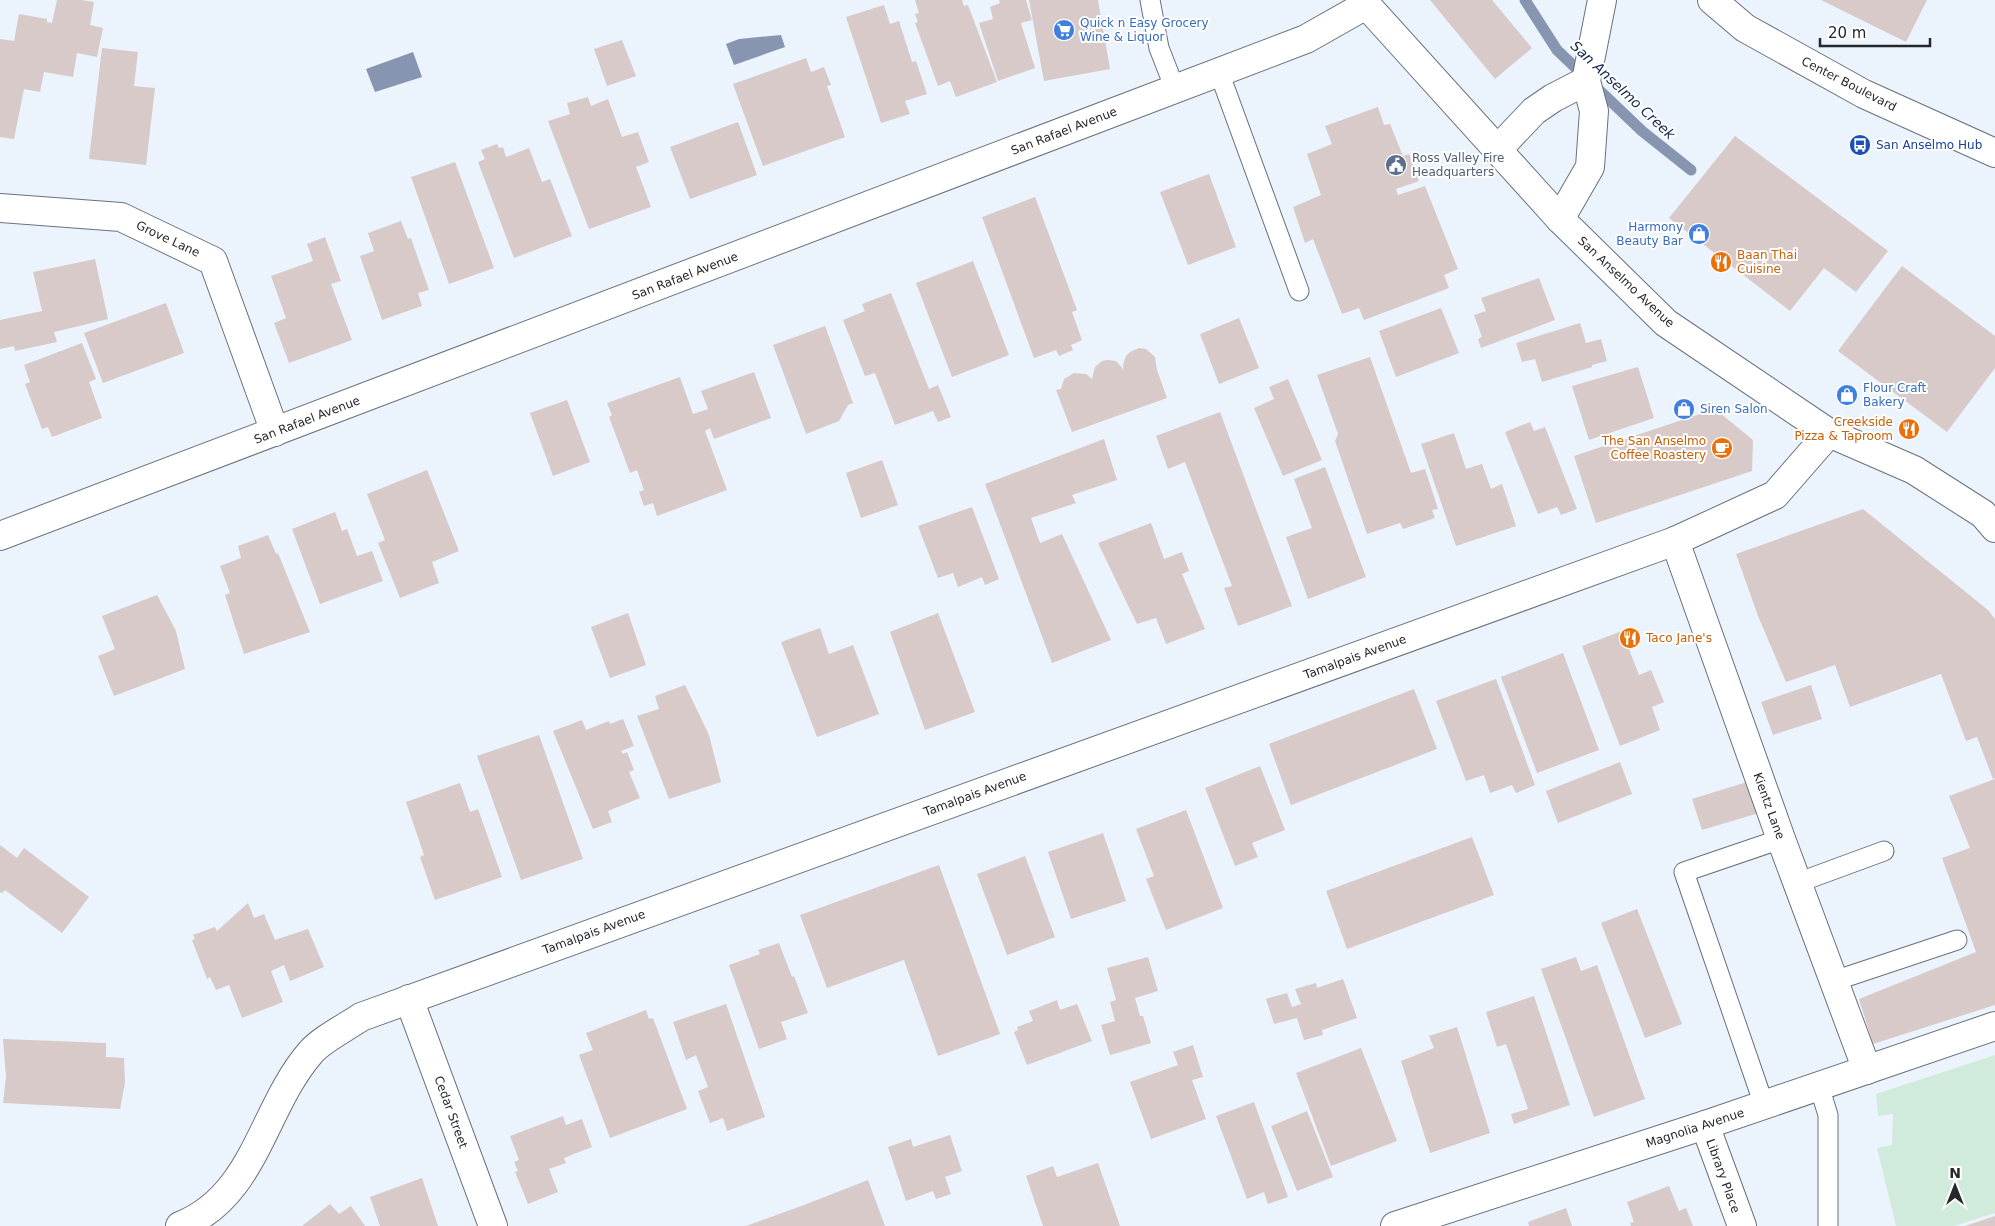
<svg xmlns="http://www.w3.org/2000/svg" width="1995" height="1226" font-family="'DejaVu Sans',sans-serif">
  <rect width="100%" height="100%" fill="#ebf3fd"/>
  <polygon fill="#d0ebdb" points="1995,1055 1995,1213 1954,1226 1896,1226 1877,1148 1892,1145 1893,1114 1878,1116 1876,1094"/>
  <g fill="#8795b1">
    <polygon points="781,35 785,47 734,65 726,44 739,39"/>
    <polygon points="413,52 422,77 375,92 366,69"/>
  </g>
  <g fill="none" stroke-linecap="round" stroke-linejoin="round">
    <polyline stroke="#8795b1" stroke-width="11" points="1525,0 1557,50 1642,131 1691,170"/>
  </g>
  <g fill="#d8cac9">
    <polygon points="57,0 82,0 94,2 90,25 103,28 97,57 77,53 73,77 44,72 40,92 24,89 14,139 0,137 0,39 14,41 19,14 47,19 47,22 52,23"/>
    <polygon points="915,0 962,0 964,6 968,5 997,82 956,97 950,81 938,86 915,23 918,22 915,14 919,13"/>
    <polygon points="999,0 1026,0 1032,20 1021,23 1035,68 998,81 979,23 993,19 990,7 1000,3"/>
    <polygon points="1029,0 1098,0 1110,69 1044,81"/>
    <polygon points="1430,0 1492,0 1532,48 1495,79"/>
    <polygon points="1821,0 1927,0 1906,42"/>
    <polygon points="884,5 890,24 899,21 912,62 916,61 927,94 905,101 910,114 881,123 846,17"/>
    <polygon points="622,40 636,76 607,86 594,49"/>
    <polygon points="102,48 138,52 134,86 155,88 146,165 89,159"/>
    <polygon points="806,58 811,72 824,67 831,85 827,86 845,137 763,166 733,84"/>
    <polygon points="588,97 591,106 608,99 622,137 638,132 649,162 636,167 651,207 589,229 548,121 570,114 567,103"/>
    <polygon points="1378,107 1384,125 1390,124 1403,156 1409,154 1419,181 1396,189 1398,195 1425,186 1458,269 1444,275 1449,288 1364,320 1359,308 1342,314 1313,239 1305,243 1293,207 1321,195 1307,154 1332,144 1325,126"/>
    <polygon points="738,122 757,175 690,199 670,147"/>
    <polygon points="1735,136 1888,251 1856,292 1824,268 1790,311 1669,218"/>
    <polygon points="497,144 499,148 503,147 506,157 529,148 542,182 550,179 572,236 514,258 478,162 485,159 481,150"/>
    <polygon points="455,162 494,268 449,284 411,177"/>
    <polygon points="1209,174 1236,247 1188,265 1160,192"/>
    <polygon points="1035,197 1077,310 1072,312 1082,340 1071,345 1073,350 1059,356 1056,350 1034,358 982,217"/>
    <polygon points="401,221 408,239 411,238 429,290 418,293 422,306 382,320 360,256 374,251 368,233"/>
    <polygon points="325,237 341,281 331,284 352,340 289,363 274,323 286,318 271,276 313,261 307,244"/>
    <polygon points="95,259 108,319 54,332 57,342 15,351 14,346 0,349 0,320 42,311 33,272"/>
    <polygon points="973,261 1009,355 952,377 916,283"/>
    <polygon points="1902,266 1995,336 1995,368 1947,432 1838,351"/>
    <polygon points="1539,278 1555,320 1481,348 1478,339 1482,337 1474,315 1486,311 1481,298"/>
    <polygon points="891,293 929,389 938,385 951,417 938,422 933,411 895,425 875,373 865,376 843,320 865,311 862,304"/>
    <polygon points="166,303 184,353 103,383 84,333"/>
    <polygon points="1441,308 1459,353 1396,377 1379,331"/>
    <polygon points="1239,318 1259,368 1219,384 1200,334"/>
    <polygon points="1580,323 1586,343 1601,339 1607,361 1592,365 1592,367 1542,382 1535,359 1522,362 1516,343"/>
    <polygon points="825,326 853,403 848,405 839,421 806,434 773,345"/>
    <polygon points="82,343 96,379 89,382 102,418 52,437 48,427 42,429 25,384 30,382 24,365"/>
    <polygon points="1139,348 1146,349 1155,357 1157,370 1167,398 1072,432 1056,390 1061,389 1064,379 1074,373 1086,374 1092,379 1095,367 1102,361 1107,360 1116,361 1124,370 1123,365 1126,356 1130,352"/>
    <polygon points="1370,357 1411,473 1425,469 1438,509 1432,510 1435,518 1403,529 1400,523 1367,534 1335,441 1338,434 1317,375"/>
    <polygon points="1638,367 1654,418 1589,440 1572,386"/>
    <polygon points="754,372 771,418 714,439 710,428 705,431 727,490 657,516 653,503 644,506 639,492 644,490 637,470 630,473 609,417 612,415 607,403 680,377 693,414 708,409 701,391"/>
    <polygon points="1288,379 1322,460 1283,476 1254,408 1274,399 1269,387"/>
    <polygon points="567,400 590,462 553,476 530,413"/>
    <polygon points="1715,409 1753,440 1752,471 1596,523 1574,456"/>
    <polygon points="1220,412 1292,606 1238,626 1224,588 1232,586 1185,462 1168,469 1156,436"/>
    <polygon points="1530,422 1534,431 1545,427 1577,509 1561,515 1557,507 1538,514 1505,432"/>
    <polygon points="1454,433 1466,469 1482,464 1491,489 1502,484 1516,526 1456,546 1421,444"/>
    <polygon points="1104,439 1117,480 1072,495 1076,503 1031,518 1040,543 1062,534 1111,640 1052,663 985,484"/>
    <polygon points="882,460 898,505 861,518 846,473"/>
    <polygon points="1325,467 1366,577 1308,599 1286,537 1312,528 1294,479"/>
    <polygon points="427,470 459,551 432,562 439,583 400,598 378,543 385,540 367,494"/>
    <polygon points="972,507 999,579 985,585 982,577 958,587 953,573 938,578 918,526"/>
    <polygon points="1863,509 1988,610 1995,619 1995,778 1993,779 1977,737 1966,741 1941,674 1850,707 1835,665 1786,682 1758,616 1736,554"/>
    <polygon points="335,512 342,531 347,529 357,556 372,551 383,581 320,604 292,529"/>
    <polygon points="1151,523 1164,559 1182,552 1189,571 1182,574 1205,629 1166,644 1156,618 1137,624 1098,543"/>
    <polygon points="268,535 276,554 278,553 310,632 244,654 225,595 230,593 220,566 241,558 238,546"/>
    <polygon points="157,595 176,631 185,669 114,696 98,656 115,649 102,616"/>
    <polygon points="628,613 646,665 610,678 591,627"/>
    <polygon points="938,613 975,712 925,730 890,632"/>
    <polygon points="820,628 829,654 853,645 879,714 817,737 781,642"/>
    <polygon points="1622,631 1639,675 1651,670 1664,702 1652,707 1660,730 1620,746 1582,646"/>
    <polygon points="1563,653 1599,750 1537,773 1501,677"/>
    <polygon points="1496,679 1535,785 1516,793 1512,785 1490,793 1484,775 1466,781 1436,701"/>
    <polygon points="685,685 709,735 721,782 669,799 637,716 659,709 655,696"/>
    <polygon points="1811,685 1822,719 1773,735 1761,702"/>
    <polygon points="1414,689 1437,749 1291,805 1269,744"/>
    <polygon points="623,719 634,746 621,751 623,754 627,752 634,770 629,772 640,798 608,811 612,822 593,829 553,731 582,720 586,730 609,721 610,724"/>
    <polygon points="539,735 583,859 521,880 477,756"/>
    <polygon points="1620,762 1632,794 1558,823 1546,791"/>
    <polygon points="1260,766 1285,830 1252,843 1258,857 1235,866 1205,788"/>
    <polygon points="1995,779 1995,1005 1873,1044 1859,999 1976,952 1942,858 1970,848 1949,796"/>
    <polygon points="1750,781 1759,813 1702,830 1692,799"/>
    <polygon points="460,783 470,812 478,809 502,877 435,900 420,857 424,855 406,802"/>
    <polygon points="1186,810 1223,908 1166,930 1146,879 1154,876 1136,829"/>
    <polygon points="1103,833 1126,901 1071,919 1048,852"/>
    <polygon points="1472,837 1494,895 1347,949 1326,891"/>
    <polygon points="0,845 17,858 24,848 89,897 62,933 5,890 2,893 0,892"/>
    <polygon points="1025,856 1055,937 1007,955 977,874"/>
    <polygon points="939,865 1000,1034 938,1056 904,960 827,988 800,915"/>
    <polygon points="248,903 254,918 264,914 275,940 308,929 324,967 290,981 284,965 271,971 283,1002 242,1018 229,985 216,990 210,977 207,979 192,940 195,939 193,935 215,927 217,931"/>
    <polygon points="1637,909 1682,1024 1645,1038 1601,923"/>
    <polygon points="779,943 792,977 794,976 808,1013 781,1022 787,1039 759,1049 729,965 760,954 758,950"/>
    <polygon points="1148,957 1158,991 1135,998 1140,1016 1143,1016 1151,1043 1110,1055 1101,1025 1115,1021 1110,1002 1116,1000 1107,968"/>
    <polygon points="1576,957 1581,971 1597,965 1645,1099 1594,1117 1541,969"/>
    <polygon points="1343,979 1357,1018 1322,1030 1323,1035 1304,1040 1297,1018 1274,1024 1266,999 1287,993 1292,1007 1301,1004 1295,989 1316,983 1317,988"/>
    <polygon points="1534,996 1570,1105 1514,1124 1511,1114 1528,1109 1506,1044 1497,1047 1486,1012"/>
    <polygon points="1057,1000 1060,1010 1077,1004 1092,1041 1027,1065 1014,1032 1018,1030 1017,1027 1033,1021 1029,1011"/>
    <polygon points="726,1004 765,1117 727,1131 723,1118 710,1123 698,1091 708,1087 696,1055 686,1060 673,1022"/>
    <polygon points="646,1010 649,1019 653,1018 687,1109 610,1138 579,1055 593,1050 586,1033"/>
    <polygon points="1457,1027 1490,1133 1430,1153 1401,1061 1434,1048 1429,1036"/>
    <polygon points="3,1039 106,1043 106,1057 124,1058 125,1083 120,1109 3,1103 6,1077"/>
    <polygon points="1193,1045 1203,1077 1192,1080 1206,1119 1151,1139 1130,1082 1178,1065 1173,1052"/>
    <polygon points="1361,1048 1397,1141 1331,1166 1296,1073"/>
    <polygon points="1254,1102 1288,1197 1268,1204 1264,1192 1247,1199 1216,1116"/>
    <polygon points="1307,1111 1333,1177 1297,1191 1271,1126"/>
    <polygon points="563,1116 566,1125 582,1119 592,1147 564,1158 566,1163 549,1169 558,1192 528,1204 515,1172 518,1171 514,1162 519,1160 510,1136"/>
    <polygon points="950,1135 962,1171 945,1177 951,1194 936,1199 933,1191 906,1201 888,1147 911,1139 913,1147"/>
    <polygon points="1098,1163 1120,1226 1043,1226 1026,1176 1053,1166 1057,1177"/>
    <polygon points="422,1178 438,1226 380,1226 370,1197"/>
    <polygon points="868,1180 885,1226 746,1226 804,1205"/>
    <polygon points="1669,1186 1679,1211 1686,1208 1693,1226 1631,1226 1630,1223 1634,1222 1627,1202"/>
    <polygon points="330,1204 339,1214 351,1206 365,1226 302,1226"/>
    <polygon points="1566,1208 1572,1226 1529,1226 1528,1222"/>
    <polygon points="1995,1216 1995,1226 1965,1226"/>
  </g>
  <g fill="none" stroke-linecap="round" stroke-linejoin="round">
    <g stroke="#6a717a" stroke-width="21">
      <g id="service">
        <polyline points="1150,0 1159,48 1175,89"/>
        <polyline points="1219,72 1299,291"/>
        <polyline points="1797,883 1884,851"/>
        <polyline points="1834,981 1957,940"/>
        <polyline points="1819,1086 1828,1115 1828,1226"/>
        <polyline points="1764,1105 1684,872 1781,839"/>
      </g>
    </g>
    <g stroke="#6a717a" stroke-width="30">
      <g id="minor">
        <polyline points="0,208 121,217 213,261 275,432"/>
        <polyline points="0,536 1306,39 1366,5"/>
        <polyline points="1675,541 1781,839 1867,1070"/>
        <polyline points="409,999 493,1226"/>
        <polyline points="1705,1125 1742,1226"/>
        <path d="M180,1226c76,-30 82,-118 131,-174 10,-12 37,-26 50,-35l1314,-476 100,-46 54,-62"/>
        <polyline points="1395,1226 1705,1125 1995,1026"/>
      </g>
    </g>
    <g stroke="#6a717a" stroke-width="30">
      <g id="tertiary">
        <polyline points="1362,0 1560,219 1666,323 1829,433 1914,470 1983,514 1995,528"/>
        <polyline points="1497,150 1534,111 1553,98 1586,81"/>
        <polyline points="1560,219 1590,167 1594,111 1586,81 1602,0"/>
      </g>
    </g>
    <g stroke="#6a717a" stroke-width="30">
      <polyline id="secondary" points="1712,0 1745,28 1864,94 1995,153"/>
    </g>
    <use href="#service" stroke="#fff" stroke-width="19"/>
    <use href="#minor" stroke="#fff" stroke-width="28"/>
    <use href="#tertiary" stroke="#fff" stroke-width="28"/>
    <use href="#secondary" stroke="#fff" stroke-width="28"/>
  </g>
  <defs>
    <g id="supermarket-disc" transform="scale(1.125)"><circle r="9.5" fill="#3f7fe0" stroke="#fff"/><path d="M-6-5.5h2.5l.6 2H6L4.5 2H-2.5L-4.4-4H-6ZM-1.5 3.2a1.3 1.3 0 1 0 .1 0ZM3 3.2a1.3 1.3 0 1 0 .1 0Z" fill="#fff"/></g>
    <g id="bus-disc" transform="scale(1.125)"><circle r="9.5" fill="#1a4fb4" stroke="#fff"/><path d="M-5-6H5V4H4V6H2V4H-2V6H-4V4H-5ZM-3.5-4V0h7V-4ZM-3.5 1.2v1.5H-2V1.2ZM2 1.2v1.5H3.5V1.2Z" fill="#fff"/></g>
    <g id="civic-disc" transform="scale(1.125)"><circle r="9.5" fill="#5c6f8a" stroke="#fff"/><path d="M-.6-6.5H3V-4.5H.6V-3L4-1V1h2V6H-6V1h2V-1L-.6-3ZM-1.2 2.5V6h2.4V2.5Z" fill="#fff"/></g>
    <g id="shop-disc" transform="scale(1.125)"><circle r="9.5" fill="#3f7fe0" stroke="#fff"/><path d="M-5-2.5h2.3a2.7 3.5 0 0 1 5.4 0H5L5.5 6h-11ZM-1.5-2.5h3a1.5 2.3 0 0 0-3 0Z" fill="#fff"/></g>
    <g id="restaurant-disc" transform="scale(1.125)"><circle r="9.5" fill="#e8710a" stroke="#fff"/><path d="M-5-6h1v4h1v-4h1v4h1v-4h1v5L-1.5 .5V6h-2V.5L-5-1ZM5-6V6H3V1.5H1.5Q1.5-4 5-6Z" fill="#fff"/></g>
    <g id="cafe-disc" transform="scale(1.125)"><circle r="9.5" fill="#e8710a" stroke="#fff"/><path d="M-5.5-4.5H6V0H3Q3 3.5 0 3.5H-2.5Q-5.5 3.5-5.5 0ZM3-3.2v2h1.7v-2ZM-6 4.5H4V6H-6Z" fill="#fff"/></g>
  </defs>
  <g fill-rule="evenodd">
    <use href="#supermarket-disc" x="1064" y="30"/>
    <use href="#bus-disc" x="1860" y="145"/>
    <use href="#civic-disc" x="1396" y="165"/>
    <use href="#shop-disc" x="1699" y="234"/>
    <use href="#restaurant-disc" x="1721" y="262"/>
    <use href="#shop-disc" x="1847" y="395"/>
    <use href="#shop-disc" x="1684" y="409"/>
    <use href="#restaurant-disc" x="1909" y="429"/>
    <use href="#cafe-disc" x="1722" y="448"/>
    <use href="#restaurant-disc" x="1630" y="638"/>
  </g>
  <g text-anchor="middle" stroke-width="4" stroke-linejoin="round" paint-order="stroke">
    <g font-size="12" fill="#366cbe" stroke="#fff" text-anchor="start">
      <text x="1080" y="27">Quick n Easy Grocery<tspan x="1080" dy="14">Wine &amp; Liquor</tspan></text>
      <text x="1683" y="231" text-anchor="end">Harmony<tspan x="1683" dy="14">Beauty Bar</tspan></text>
      <text x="1863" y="392">Flour Craft<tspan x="1863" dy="14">Bakery</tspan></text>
      <text x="1700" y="413">Siren Salon</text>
    </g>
    <g font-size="12" fill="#25282b" stroke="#fff">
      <text transform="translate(1849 84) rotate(27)" y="4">Center Boulevard</text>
      <text transform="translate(1064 131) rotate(-21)" y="4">San Rafael Avenue</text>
      <text transform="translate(168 239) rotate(25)" y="4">Grove Lane</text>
      <text transform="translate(685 276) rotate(-21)" y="4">San Rafael Avenue</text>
      <text transform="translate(1626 282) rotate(43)" y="4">San Anselmo Avenue</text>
      <text transform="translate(307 420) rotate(-21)" y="4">San Rafael Avenue</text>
      <text transform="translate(1355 657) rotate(-20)" y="4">Tamalpais Avenue</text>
      <text transform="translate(975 794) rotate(-20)" y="4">Tamalpais Avenue</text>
      <text transform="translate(1769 806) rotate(70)" y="4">Kientz Lane</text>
      <text transform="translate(594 932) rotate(-20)" y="4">Tamalpais Avenue</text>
      <text transform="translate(451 1112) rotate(70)" y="4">Cedar Street</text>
      <text transform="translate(1695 1128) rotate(-18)" y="4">Magnolia Avenue</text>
      <text transform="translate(1723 1176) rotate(70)" y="4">Library Place</text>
    </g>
    <g font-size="12" fill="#164399" stroke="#fff" text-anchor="start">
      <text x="1876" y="149">San Anselmo Hub</text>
    </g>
    <g font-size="12" fill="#4e5e75" stroke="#fff" text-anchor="start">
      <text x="1412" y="162">Ross Valley Fire<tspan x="1412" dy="14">Headquarters</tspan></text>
    </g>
    <g font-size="12" fill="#c56008" stroke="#fff" text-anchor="start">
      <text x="1737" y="259">Baan Thai<tspan x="1737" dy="14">Cuisine</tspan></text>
      <text x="1893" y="426" text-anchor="end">Creekside<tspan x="1893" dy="14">Pizza &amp; Taproom</tspan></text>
      <text x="1706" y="445" text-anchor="end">The San Anselmo<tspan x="1706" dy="14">Coffee Roastery</tspan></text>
      <text x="1646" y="642">Taco Jane's</text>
    </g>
    <g font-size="14" font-style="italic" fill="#17284f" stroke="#fff">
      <text transform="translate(1623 90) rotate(43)" y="5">San Anselmo Creek</text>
    </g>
  </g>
  <g transform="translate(1955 1186)" stroke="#ffffff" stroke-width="4" paint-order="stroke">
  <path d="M0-4L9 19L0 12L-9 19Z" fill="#25282b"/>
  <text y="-8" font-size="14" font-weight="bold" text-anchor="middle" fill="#25282b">N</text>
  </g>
  <path d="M1820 38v8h110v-8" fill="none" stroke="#25282b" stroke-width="2.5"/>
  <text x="1828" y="38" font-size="15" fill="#25282b" stroke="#ffffff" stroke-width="4" paint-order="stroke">20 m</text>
</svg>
